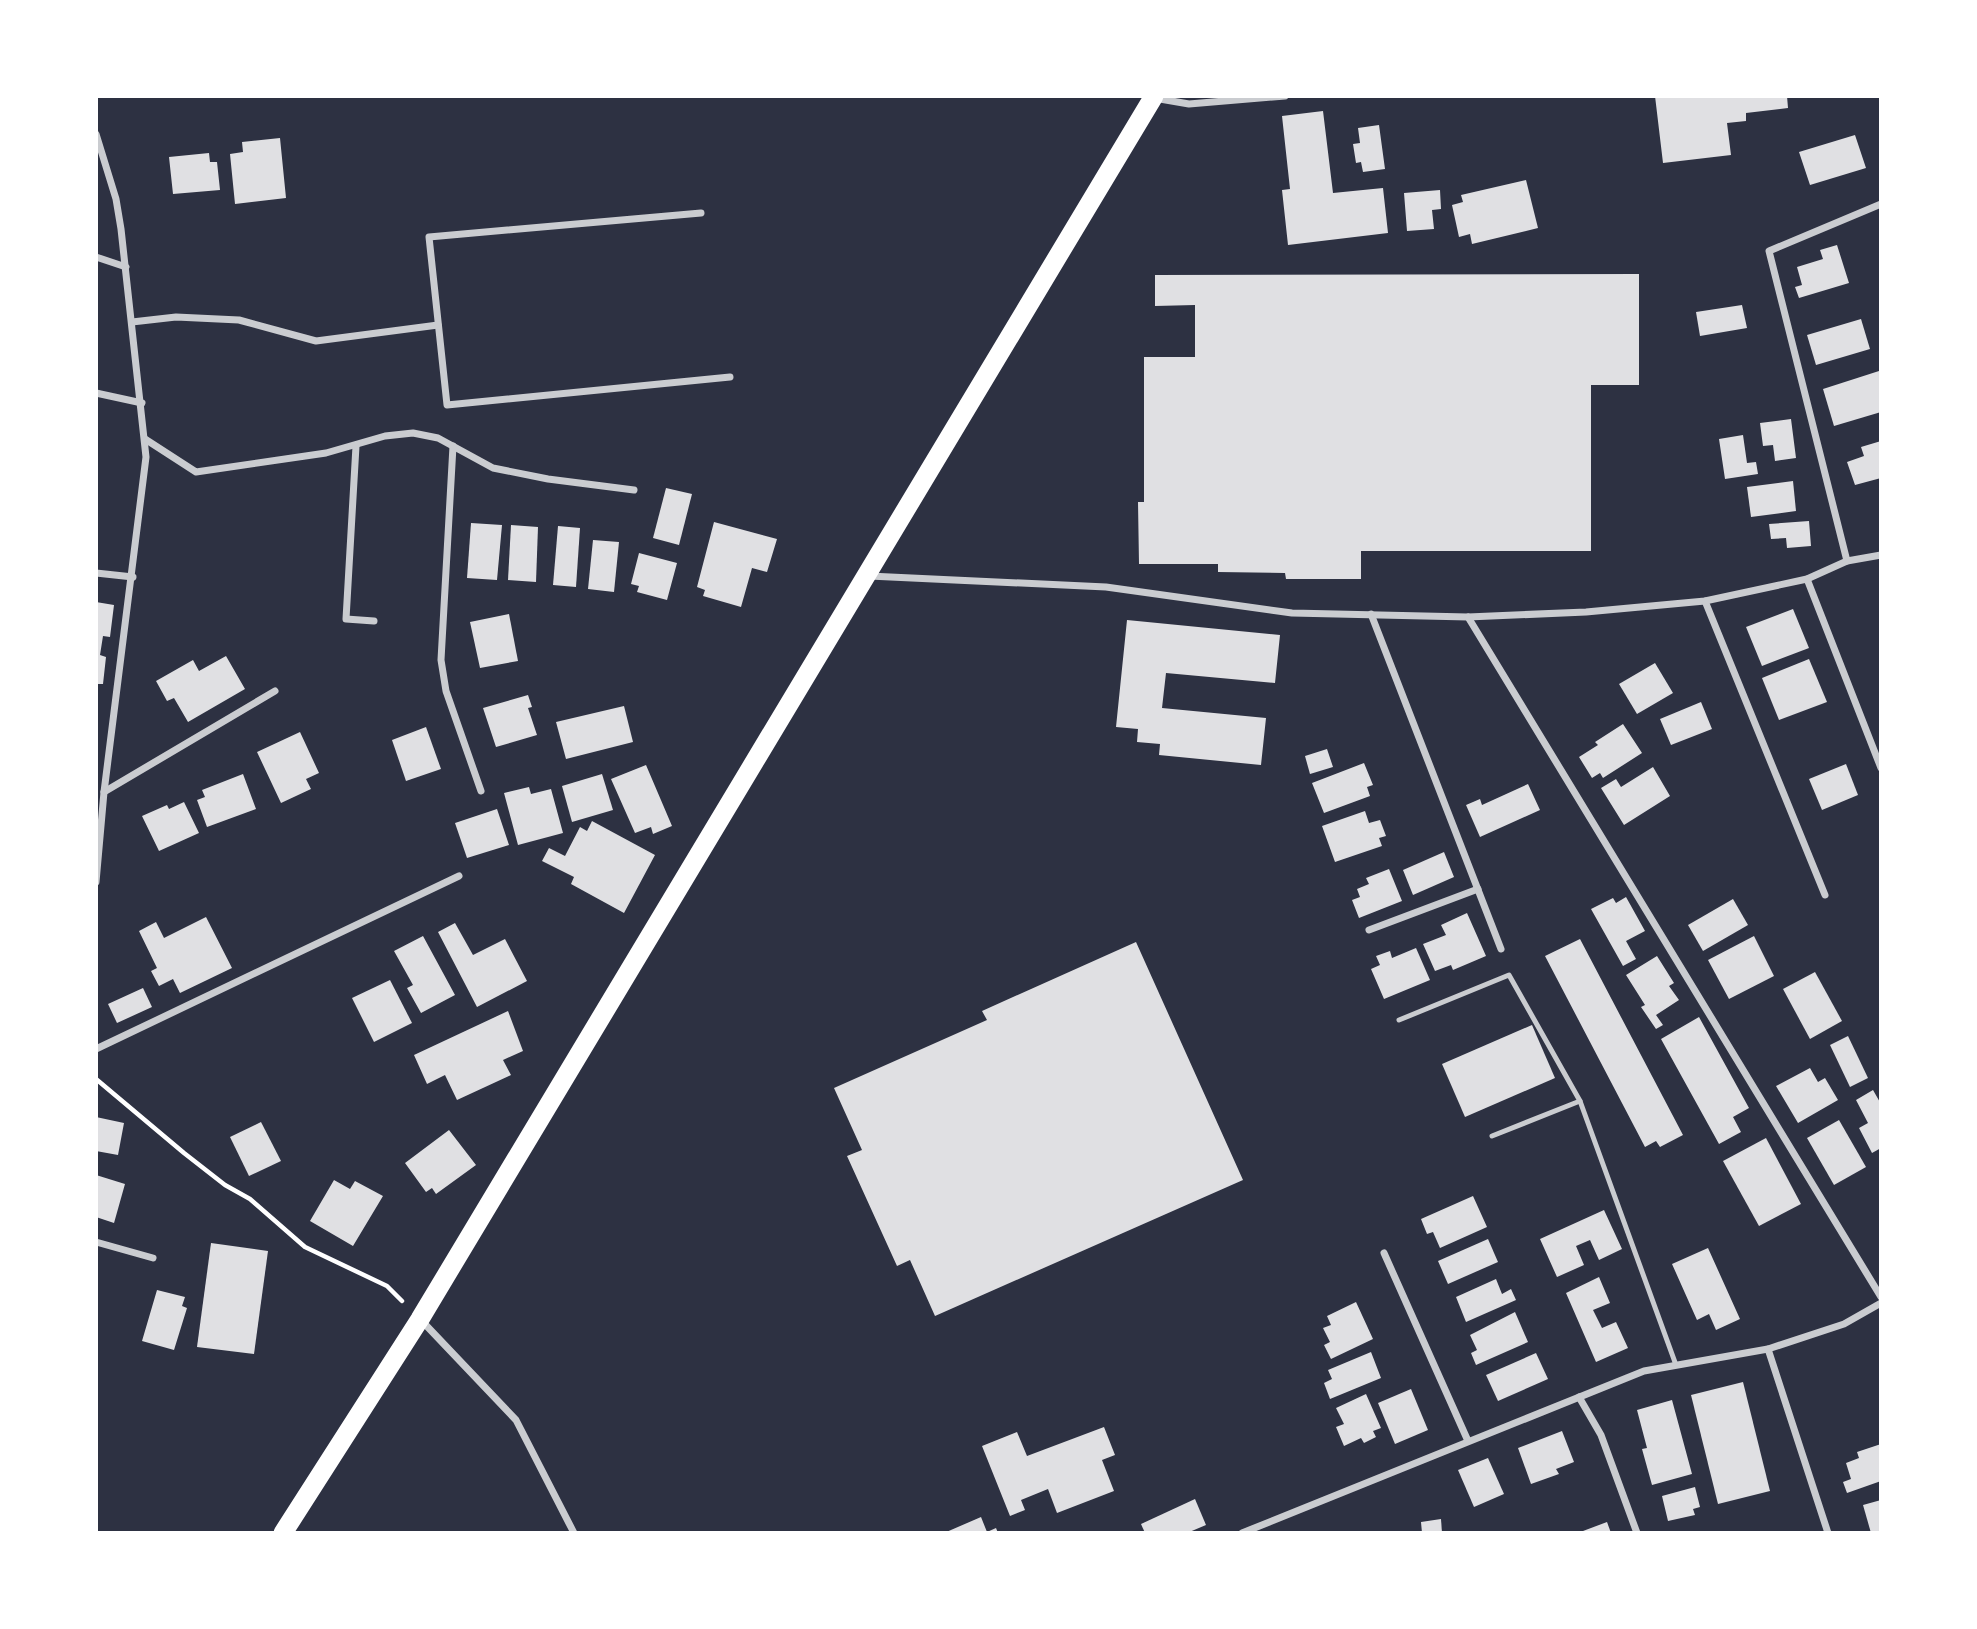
<svg xmlns="http://www.w3.org/2000/svg" width="1977" height="1629" font-family="'Sofia Sans Condensed',sans-serif">
  <rect width="100%" height="100%" fill="#2d3142"/>
  <g fill="#e0e0e3">
    <polygon points="1655,96 1787,96 1788,108 1746,113 1746,121 1727,123 1731,155 1663,163"/>
    <polygon points="1323,111 1333,193 1383,188 1388,233 1288,245 1282,190 1290,189 1282,116"/>
    <polygon points="1379,125 1385,169 1363,172 1361,162 1356,163 1353,144 1360,143 1358,128"/>
    <polygon points="1855,135 1866,168 1810,185 1799,152"/>
    <polygon points="280,138 286,198 235,204 230,154 243,152 242,142"/>
    <polygon points="209,153 210,162 217,162 220,190 173,194 169,157"/>
    <polygon points="1526,180 1538,228 1472,244 1470,234 1459,237 1452,205 1463,202 1461,195"/>
    <polygon points="1440,190 1441,209 1432,210 1434,229 1407,231 1404,193"/>
    <polygon points="1837,245 1849,283 1799,298 1795,287 1802,285 1797,267 1823,259 1820,250"/>
    <polygon points="1639,274 1639,385 1591,385 1591,551 1361,551 1361,579 1286,579 1285,573 1218,572 1218,564 1139,564 1138,502 1144,502 1144,357 1195,357 1195,305 1155,306 1155,275"/>
    <polygon points="1742,305 1747,328 1700,336 1696,312"/>
    <polygon points="1861,319 1870,349 1816,365 1807,335"/>
    <polygon points="1879,371 1881,412 1834,426 1823,389"/>
    <polygon points="1791,419 1796,458 1775,461 1773,445 1763,446 1760,423"/>
    <polygon points="1743,435 1747,463 1756,462 1758,474 1725,479 1719,439"/>
    <polygon points="1881,441 1881,478 1855,485 1847,462 1864,456 1861,447"/>
    <polygon points="1793,481 1796,511 1751,517 1747,487"/>
    <polygon points="666,488 692,494 679,545 653,538"/>
    <polygon points="1809,521 1811,546 1787,548 1786,538 1771,539 1769,524"/>
    <polygon points="714,522 777,539 767,572 752,568 741,607 703,596 705,590 697,587"/>
    <polygon points="471,523 502,525 497,580 467,578"/>
    <polygon points="511,525 538,527 536,582 508,580"/>
    <polygon points="558,526 580,528 576,587 553,585"/>
    <polygon points="593,540 619,542 614,592 588,589"/>
    <polygon points="639,553 677,563 667,600 637,592 639,586 631,584"/>
    <polygon points="96,602 114,605 110,637 103,636 100,655 106,657 103,684 96,684"/>
    <polygon points="1793,609 1809,648 1762,666 1746,627"/>
    <polygon points="509,614 518,661 480,668 470,622"/>
    <polygon points="1127,620 1280,635 1275,683 1166,673 1162,708 1266,718 1261,765 1159,755 1160,744 1137,742 1138,729 1116,727"/>
    <polygon points="226,656 245,689 188,722 174,698 167,701 156,681 193,660 199,671"/>
    <polygon points="1809,659 1827,702 1779,720 1762,678"/>
    <polygon points="1655,663 1673,693 1637,714 1619,684"/>
    <polygon points="528,695 532,707 528,708 537,735 496,747 483,708"/>
    <polygon points="1701,702 1712,729 1671,745 1660,719"/>
    <polygon points="624,706 633,742 566,759 556,722"/>
    <polygon points="1623,724 1642,753 1603,778 1600,773 1592,778 1579,757 1598,745 1595,742"/>
    <polygon points="426,727 441,769 406,781 392,740"/>
    <polygon points="300,732 319,773 306,779 311,789 281,803 257,752"/>
    <polygon points="1327,749 1333,767 1310,774 1305,756"/>
    <polygon points="1364,763 1373,785 1367,787 1370,796 1324,813 1312,783"/>
    <polygon points="1846,764 1858,795 1822,810 1809,779"/>
    <polygon points="646,765 672,826 653,834 651,827 635,833 611,779"/>
    <polygon points="1653,767 1670,796 1624,825 1601,788 1616,779 1621,787"/>
    <polygon points="243,774 256,809 207,827 197,800 205,797 202,790"/>
    <polygon points="602,774 613,810 572,822 562,786"/>
    <polygon points="1528,784 1540,810 1480,837 1466,805 1480,799 1482,805"/>
    <polygon points="529,787 531,794 551,789 563,833 518,845 504,793"/>
    <polygon points="184,802 199,833 159,851 142,816 167,805 169,809"/>
    <polygon points="497,809 509,845 467,858 455,823"/>
    <polygon points="1365,811 1369,823 1380,820 1386,836 1379,838 1382,846 1335,862 1322,826"/>
    <polygon points="592,821 655,855 624,913 571,884 574,877 542,861 549,848 565,856 580,827 587,831"/>
    <polygon points="1444,852 1454,877 1413,895 1403,870"/>
    <polygon points="1389,869 1402,901 1359,918 1352,900 1360,897 1357,889 1369,884 1366,878"/>
    <polygon points="1626,897 1645,931 1626,941 1636,959 1623,966 1591,909 1613,898 1616,903"/>
    <polygon points="1733,899 1748,925 1703,951 1688,925"/>
    <polygon points="1467,913 1486,956 1453,970 1451,965 1435,971 1423,944 1446,935 1441,925"/>
    <polygon points="206,917 232,968 180,993 173,979 159,986 151,971 157,968 139,931 156,922 164,938"/>
    <polygon points="455,923 473,955 505,939 527,981 477,1007 438,932"/>
    <polygon points="423,936 455,995 421,1013 407,988 413,985 394,951"/>
    <polygon points="1754,936 1774,976 1729,999 1708,960"/>
    <polygon points="1580,939 1683,1135 1660,1147 1656,1141 1645,1147 1545,956"/>
    <polygon points="1136,942 1243,1180 935,1316 910,1260 897,1266 847,1156 862,1150 834,1088 987,1020 982,1011"/>
    <polygon points="1416,948 1430,980 1384,999 1371,969 1380,965 1376,956 1390,951 1392,958"/>
    <polygon points="1657,956 1674,983 1669,986 1679,1000 1656,1015 1663,1025 1656,1029 1641,1007 1645,1005 1626,975"/>
    <polygon points="1815,972 1842,1021 1810,1039 1783,989"/>
    <polygon points="390,980 412,1023 374,1042 352,998"/>
    <polygon points="143,988 152,1007 117,1023 108,1004"/>
    <polygon points="508,1011 523,1051 503,1060 511,1075 457,1100 445,1075 427,1084 414,1055"/>
    <polygon points="1699,1017 1749,1108 1733,1117 1741,1132 1719,1144 1661,1039"/>
    <polygon points="1532,1025 1555,1078 1465,1117 1442,1064"/>
    <polygon points="1848,1036 1868,1078 1850,1087 1830,1045"/>
    <polygon points="1810,1068 1818,1082 1825,1078 1838,1100 1798,1123 1776,1086"/>
    <polygon points="1873,1090 1881,1104 1881,1148 1872,1153 1859,1128 1868,1123 1856,1100"/>
    <polygon points="96,1117 124,1123 118,1155 96,1151"/>
    <polygon points="1839,1120 1866,1167 1834,1185 1807,1138"/>
    <polygon points="261,1122 281,1161 249,1176 230,1137"/>
    <polygon points="449,1130 476,1165 436,1194 432,1188 426,1192 405,1163"/>
    <polygon points="1766,1138 1801,1204 1759,1226 1723,1161"/>
    <polygon points="96,1175 125,1184 114,1223 96,1217"/>
    <polygon points="334,1180 350,1189 355,1181 383,1196 353,1246 310,1221"/>
    <polygon points="1473,1196 1487,1227 1440,1248 1433,1232 1427,1234 1421,1219"/>
    <polygon points="1604,1210 1622,1249 1599,1260 1590,1240 1576,1246 1584,1265 1557,1277 1540,1239"/>
    <polygon points="1488,1239 1498,1262 1448,1284 1438,1261"/>
    <polygon points="211,1243 268,1251 254,1354 197,1347"/>
    <polygon points="1708,1248 1740,1319 1716,1330 1709,1314 1697,1320 1672,1264"/>
    <polygon points="1599,1277 1610,1303 1593,1310 1602,1328 1616,1322 1628,1348 1596,1362 1566,1293"/>
    <polygon points="1496,1279 1502,1294 1511,1289 1516,1300 1466,1322 1456,1297"/>
    <polygon points="157,1290 185,1297 182,1306 187,1308 174,1350 142,1341"/>
    <polygon points="1356,1302 1373,1339 1331,1359 1324,1345 1330,1342 1323,1328 1331,1325 1327,1316"/>
    <polygon points="1515,1312 1528,1342 1476,1365 1471,1353 1477,1350 1470,1335"/>
    <polygon points="1371,1352 1381,1378 1330,1399 1324,1383 1332,1379 1328,1370"/>
    <polygon points="1536,1353 1548,1379 1498,1401 1486,1375"/>
    <polygon points="1743,1382 1770,1491 1718,1504 1691,1395"/>
    <polygon points="1411,1389 1428,1430 1395,1444 1378,1403"/>
    <polygon points="1366,1394 1381,1428 1373,1431 1376,1437 1364,1443 1361,1438 1344,1446 1336,1427 1344,1424 1336,1408"/>
    <polygon points="1672,1400 1692,1474 1652,1485 1642,1449 1647,1448 1637,1410"/>
    <polygon points="1104,1427 1115,1455 1102,1460 1114,1491 1057,1513 1048,1489 1021,1500 1025,1510 1010,1516 982,1446 1017,1432 1027,1456"/>
    <polygon points="1562,1431 1574,1462 1556,1469 1559,1474 1531,1484 1518,1448"/>
    <polygon points="1881,1444 1881,1481 1847,1493 1843,1482 1851,1479 1846,1463 1859,1458 1857,1452"/>
    <polygon points="1488,1458 1504,1494 1474,1507 1458,1470"/>
    <polygon points="1695,1487 1700,1507 1693,1509 1695,1515 1668,1521 1662,1496"/>
    <polygon points="1195,1499 1206,1525 1187,1533 1145,1533 1141,1524"/>
    <polygon points="1881,1500 1881,1532 1871,1533 1863,1505"/>
    <polygon points="981,1517 987,1532 996,1528 998,1533 944,1533"/>
    <polygon points="1441,1519 1442,1533 1422,1533 1421,1522"/>
    <polygon points="1607,1522 1611,1533 1584,1533 1583,1531"/>
  </g>
  <g fill="none" stroke-linecap="round" stroke-linejoin="round">
    <polyline stroke="#fff" stroke-width="4.5" points="96,1079 184,1153 225,1185 250,1199 305,1247 387,1286 402,1301"/>
    <g stroke="#caccd0" stroke-width="5">
      <polyline points="1399,1020 1509,975 1580,1101 1676,1365"/>
      <polyline points="1492,1136 1580,1101"/>
    </g>
    <g stroke="#caccd0" stroke-width="7">
      <polyline points="1154,98 1189,104 1285,96"/>
      <polyline points="96,134 116,199 121,229 146,457 104,792 96,882"/>
      <polyline points="701,213 429,237 447,405 730,377"/>
      <polyline points="96,257 126,267"/>
      <polyline points="132,322 176,317 239,320 316,341 438,325"/>
      <polyline points="96,393 142,403"/>
      <polyline points="145,439 196,472 326,453 385,436 413,433 438,438 493,468 548,479 634,490"/>
      <polyline points="356,446 346,619 374,621"/>
      <polyline points="453,446 441,660 446,691 481,791"/>
      <polyline points="1847,561 1769,251 1881,204"/>
      <polyline points="96,573 133,577"/>
      <polyline points="869,576 1106,587 1292,613 1468,617 1586,612 1705,601 1807,579 1847,561 1881,555"/>
      <polyline points="1807,579 1881,768"/>
      <polyline points="1705,601 1825,895"/>
      <polyline points="1371,614 1501,949"/>
      <polyline points="1468,617 1881,1297"/>
      <polyline points="104,792 275,691"/>
      <polyline points="1369,930 1478,889"/>
      <polyline points="96,1049 459,876"/>
      <polyline points="96,1242 153,1258"/>
      <polyline points="1384,1253 1468,1441"/>
      <polyline points="421,1320 516,1420 574,1533"/>
      <polyline points="1768,1349 1828,1533"/>
      <polyline points="1579,1397 1601,1435 1637,1533"/>
      <polyline points="1242,1533 1644,1371 1768,1349 1844,1324 1881,1303"/>
    </g>
    <polyline stroke="#fff" stroke-width="19" points="283,1533 420,1319 1154,96"/>
  </g>
  <rect width="1977" height="1629" fill="none" stroke="#ffffff" stroke-width="196"/>
</svg>
